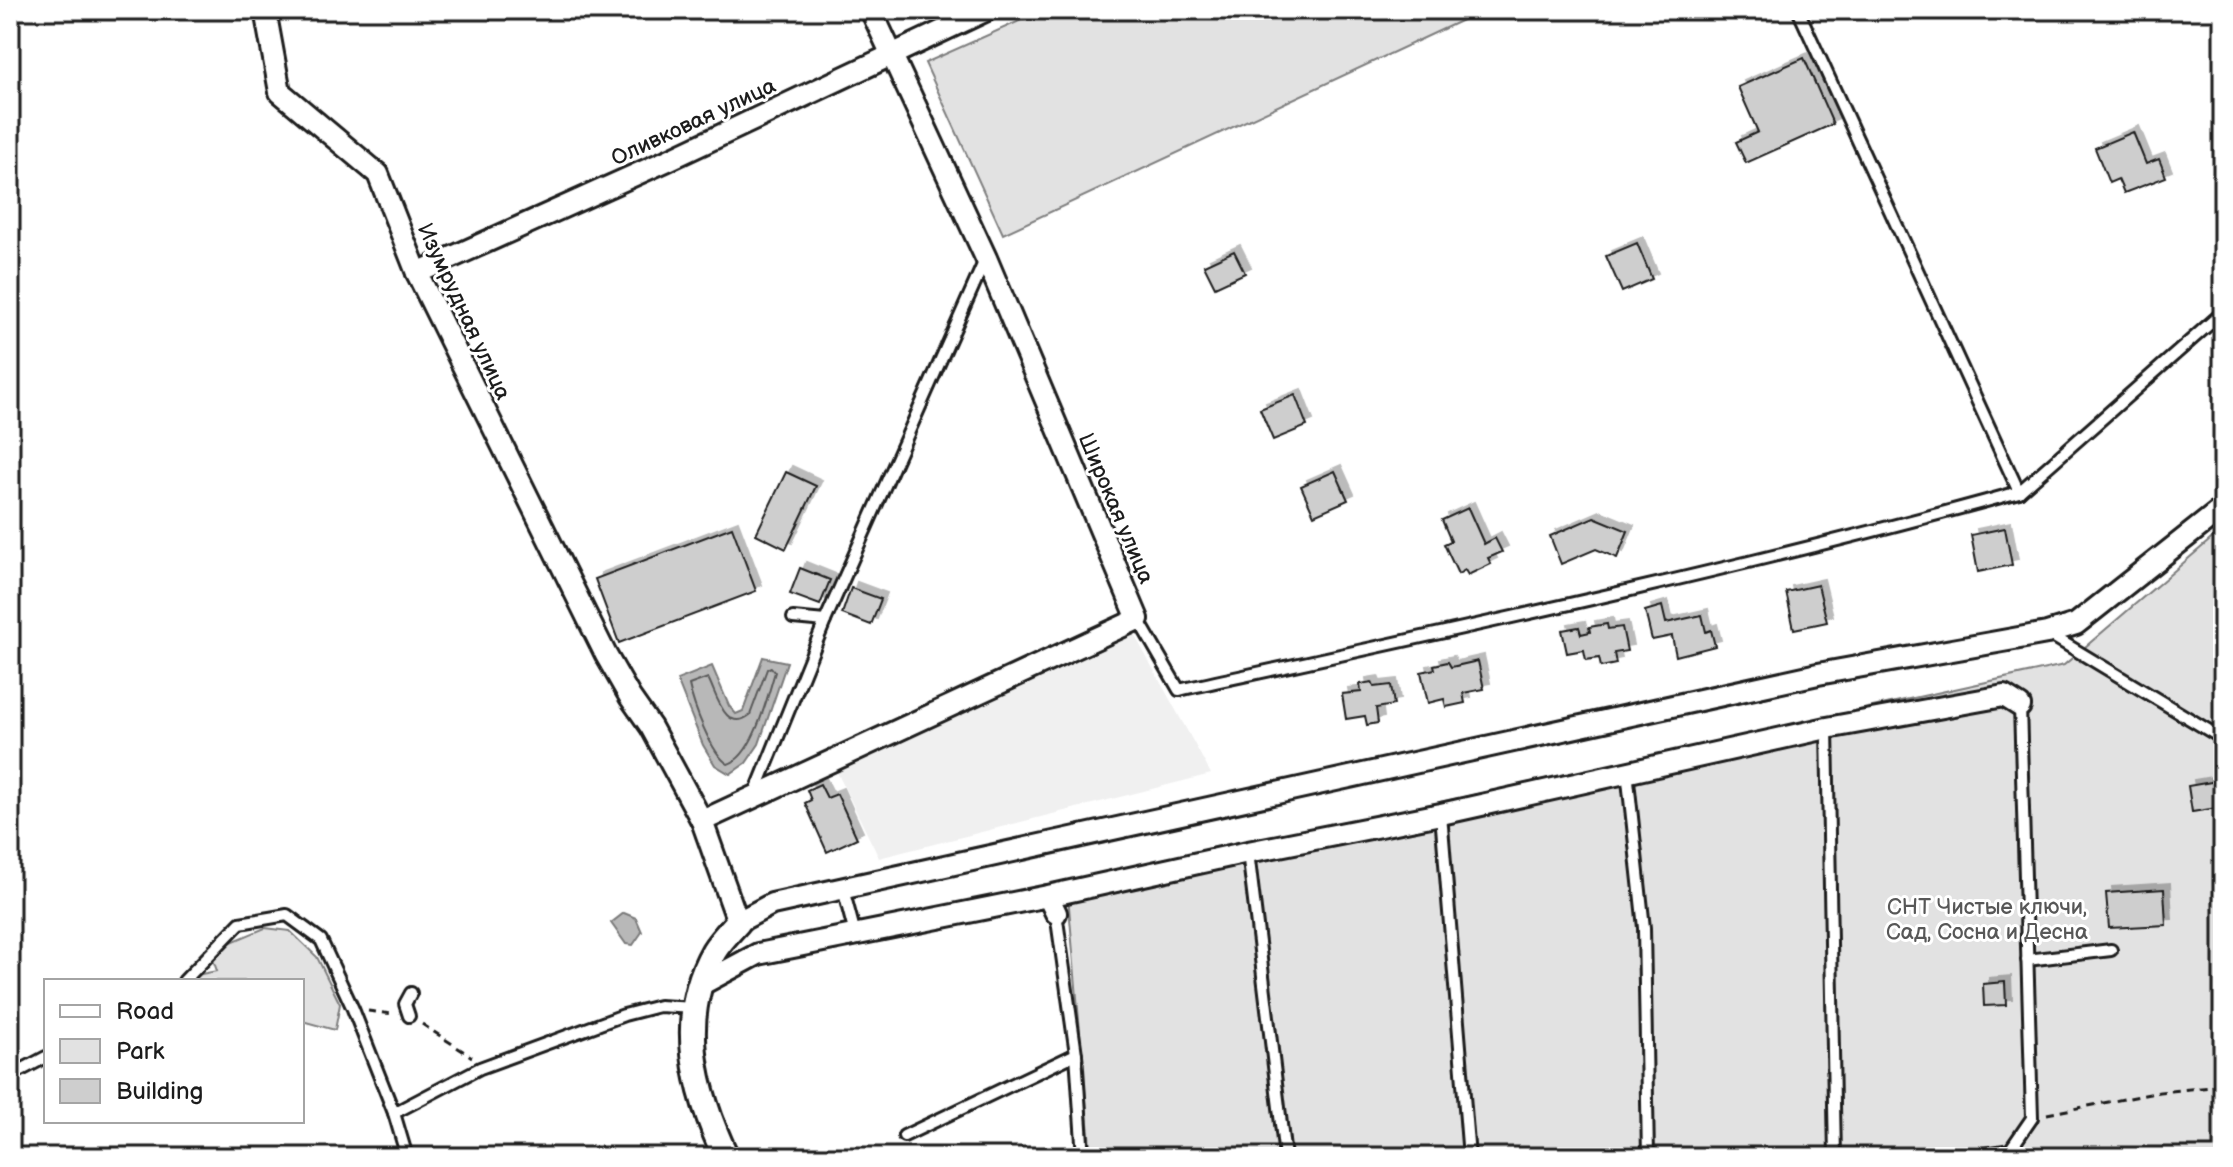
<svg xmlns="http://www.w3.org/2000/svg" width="2233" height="1167" font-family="'Balsamiq Sans',sans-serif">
  <defs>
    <filter id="shadow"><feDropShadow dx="6" dy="-6" stdDeviation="0" flood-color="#0004"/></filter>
  </defs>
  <rect width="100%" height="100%" fill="#fff"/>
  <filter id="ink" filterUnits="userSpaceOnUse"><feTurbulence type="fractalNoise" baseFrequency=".0125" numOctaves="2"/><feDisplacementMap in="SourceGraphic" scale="16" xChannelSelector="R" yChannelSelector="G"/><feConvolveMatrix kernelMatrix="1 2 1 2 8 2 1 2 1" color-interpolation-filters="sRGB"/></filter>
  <g filter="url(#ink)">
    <polygon fill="#f0f0f0" points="1134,634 1211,774 879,858 836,770"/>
    <g fill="#e2e2e2" stroke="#7f7f7f" stroke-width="2">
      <polygon points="1044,10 1484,10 1003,234 925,63"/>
      <polygon points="2223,529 2223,1157 2045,1157 2031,1147 1886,1157 1091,1157 1067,884 2064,665"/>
      <polygon points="265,928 290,931 317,957 340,1004 335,1030 302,1021 302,981 180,981 191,976 217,971 210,951"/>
    </g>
    <g fill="#b8b8b8" stroke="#7a7a7a" stroke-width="2">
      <polygon points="763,657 787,662 759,744 746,763 730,774 715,765 703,745 677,680 712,666 729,706 736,714 743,711"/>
      <polygon points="624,913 636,918 642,932 633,945 626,944 611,923"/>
    </g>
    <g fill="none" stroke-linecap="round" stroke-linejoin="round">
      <path stroke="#5a5a5a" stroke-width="2" d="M771,667l4,5c-8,25 -21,84 -47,92 -17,-10 -35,-60 -39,-79l19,-7c9,17 17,56 42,37l17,-46z"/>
    </g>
    <g fill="#cecece" stroke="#1c1c1c" stroke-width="2" filter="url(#shadow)">
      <polygon points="183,10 216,10 216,13 184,18"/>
      <polygon points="1804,58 1833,124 1746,163 1736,142 1758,132 1738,87"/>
      <polygon points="2133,132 2146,164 2159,159 2166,177 2124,193 2118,179 2109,183 2095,148"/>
      <polygon points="1637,243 1652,279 1622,292 1606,256"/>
      <polygon points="1234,251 1245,273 1215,287 1204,265"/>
      <polygon points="1295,395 1307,426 1273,440 1260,409"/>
      <polygon points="1335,471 1348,500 1314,515 1301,486"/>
      <polygon points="786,472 816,486 786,549 756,534"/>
      <polygon points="1468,508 1484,544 1495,538 1502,552 1488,558 1491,564 1468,575 1465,570 1458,574 1444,544 1451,541 1442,520"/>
      <polygon points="1594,517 1628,531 1617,558 1596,549 1561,564 1550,536"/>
      <polygon points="732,527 756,591 619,643 595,579"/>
      <polygon points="2005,528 2012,565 1978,572 1971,535"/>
      <polygon points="800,568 830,580 820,605 790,594"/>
      <polygon points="1818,585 1827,622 1794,629 1786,592"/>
      <polygon points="851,588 881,599 871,625 842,614"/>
      <polygon points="1662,606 1666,623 1702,615 1706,632 1711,630 1715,646 1676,656 1672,636 1652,640 1645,611"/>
      <polygon points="1607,624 1608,629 1622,627 1627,651 1614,653 1616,664 1601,667 1599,658 1586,660 1584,650 1567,653 1562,630 1579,627 1581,634 1590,632 1589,627"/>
      <polygon points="1478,661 1484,689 1463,693 1465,703 1446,707 1444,699 1428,703 1421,672 1435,669 1434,665 1448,662 1451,667"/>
      <polygon points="1372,682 1374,687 1391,685 1394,705 1376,708 1378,723 1367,725 1365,716 1346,719 1342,694 1361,692 1360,684"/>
      <polygon points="2223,780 2223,807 2192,812 2188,786"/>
      <polygon points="820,784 827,798 837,794 857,838 827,852 805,803 811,800 807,790"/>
      <polygon points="2164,889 2166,925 2109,928 2106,893"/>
      <polygon points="2005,982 2006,1005 1984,1006 1983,984"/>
    </g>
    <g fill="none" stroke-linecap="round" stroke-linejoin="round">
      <g stroke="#1c1c1c" stroke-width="16">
        <g id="service">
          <polyline points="2019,492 2223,312"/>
          <polyline points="793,618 825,621"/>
          <path d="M1138,619l41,71c281,-61 563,-121 840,-198l-221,-482"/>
          <polyline points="2049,634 2223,739"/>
          <polyline points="1827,728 1835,1157"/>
          <polyline points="1627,771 1644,928 1648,1157"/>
          <polyline points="754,796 825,621 985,260"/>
          <polyline points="1441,814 1469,1157"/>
          <polyline points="1248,852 1285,1157"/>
          <polyline points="843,889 855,934"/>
          <polyline points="1056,913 1076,1054 1083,1157"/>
          <polyline points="2027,960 2111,950"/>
          <polyline points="184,981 240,923 287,915 321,940 353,1009 394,1113 407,1157"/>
          <polyline points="409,1016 405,1004 411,993"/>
          <polyline points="2222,1034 2223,1034"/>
          <polyline points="10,1076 46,1057"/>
          <polyline points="394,1113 480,1068 624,1015 659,1006 694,1008"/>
          <polyline points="904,1136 1076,1054"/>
          <polyline points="1969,1157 2010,1150 2032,1118 2020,706"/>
        </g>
      </g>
      <g stroke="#1c1c1c" stroke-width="26">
        <g id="minor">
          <polyline points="265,10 280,92 378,174 417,273 606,655 630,697 651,727 702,821"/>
          <polyline points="871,10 986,258 1138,619 702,821 738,922 772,904 1818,674 2047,633 2076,624 2223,508"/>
          <polyline points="417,273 666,161 987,10"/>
          <polyline points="1048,896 1248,852 1441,814 1827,728 2004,696 2020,706"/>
          <polyline points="702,984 758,954 1048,896 1056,913"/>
        </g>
      </g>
      <g stroke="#1c1c1c" stroke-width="30">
        <path id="tertiary" d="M726,1157c-31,-65 -50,-139 -12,-206 6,-10 16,-20 24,-29"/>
      </g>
      <g stroke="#1c1c1c" stroke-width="3" stroke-dasharray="8 6" stroke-linecap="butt">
        <polyline points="368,1011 393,1014"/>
        <polyline points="422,1024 472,1057"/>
        <polyline points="2047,1114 2160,1092 2211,1087 2218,1083 2214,1045"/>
      </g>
      <use href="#service" stroke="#fff" stroke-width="10"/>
      <use href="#minor" stroke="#fff" stroke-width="20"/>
      <use href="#tertiary" stroke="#fff" stroke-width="24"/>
    </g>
  </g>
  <g text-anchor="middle" stroke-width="6" stroke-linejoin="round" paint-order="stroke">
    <g font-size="22" fill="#1c1c1c" stroke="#fff">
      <text transform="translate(693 121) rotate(-25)" y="8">Оливковая улица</text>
      <text transform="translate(465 311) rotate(65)" y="8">Изумрудная улица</text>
      <text transform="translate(1117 508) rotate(67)" y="8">Широкая улица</text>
    </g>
    <g font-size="22" fill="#575757" stroke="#fff">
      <text x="1987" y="914">СНТ Чистые ключи,<tspan x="1987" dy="25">Сад, Сосна и Десна</tspan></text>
    </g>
  </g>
  <rect width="2233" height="1167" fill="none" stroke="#fff" stroke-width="40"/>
  <rect x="20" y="20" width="2193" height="1127" fill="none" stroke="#1c1c1c" stroke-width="3" filter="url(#ink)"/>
  <rect x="44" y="979" width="260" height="144" fill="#ffffff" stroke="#a4a4a4" stroke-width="2"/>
  <rect x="60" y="1005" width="40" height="12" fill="#ffffff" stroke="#a4a4a4" stroke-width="2"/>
  <text x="116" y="1019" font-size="24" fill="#1c1c1c">Road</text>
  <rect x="60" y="1039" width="40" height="24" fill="#e2e2e2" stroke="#a4a4a4" stroke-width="2"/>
  <text x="116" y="1059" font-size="24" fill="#1c1c1c">Park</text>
  <rect x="60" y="1079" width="40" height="24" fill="#cecece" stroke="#a4a4a4" stroke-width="2"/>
  <text x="116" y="1099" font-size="24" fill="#1c1c1c">Building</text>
</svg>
